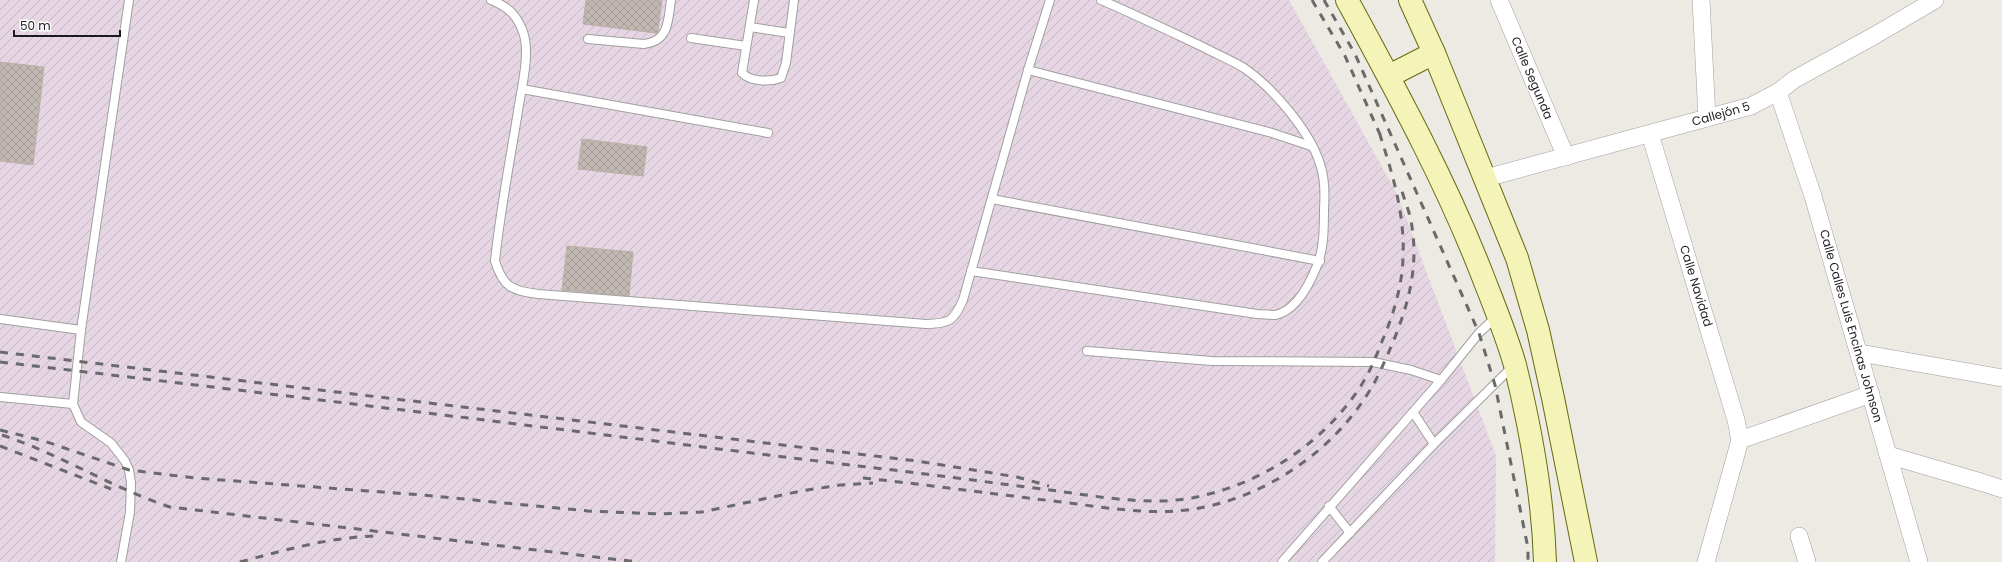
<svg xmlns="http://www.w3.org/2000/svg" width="2002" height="562" font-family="Poppins,sans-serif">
  <defs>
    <pattern id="industrial-furrows" width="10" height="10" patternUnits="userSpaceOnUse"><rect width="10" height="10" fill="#e6d5e3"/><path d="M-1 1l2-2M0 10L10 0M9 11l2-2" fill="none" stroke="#c5b6c2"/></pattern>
    <pattern id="building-cross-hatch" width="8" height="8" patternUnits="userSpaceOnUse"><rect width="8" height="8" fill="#c1b8b3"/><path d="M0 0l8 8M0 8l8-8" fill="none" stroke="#a59e99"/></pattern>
  </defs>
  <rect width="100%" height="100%" fill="#ede9e3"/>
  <polygon fill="url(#industrial-furrows)" points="0,0 1289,0 1397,194 1496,456 1495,562 0,562"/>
  <g fill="url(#building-cross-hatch)" stroke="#bdafa6">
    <polygon points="586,0 662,0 658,31 656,33 583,24"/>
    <polygon points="0,62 44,67 33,165 0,161"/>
    <polygon points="582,139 647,147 643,176 578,169"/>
    <polygon points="567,246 633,252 629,296 562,290"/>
  </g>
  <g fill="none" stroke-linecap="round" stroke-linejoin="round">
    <g stroke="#a0a0a0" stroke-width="10">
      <g id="lane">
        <path d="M491,0c18,7 27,16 33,35 6,21 -3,55 -6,76 -8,50 -18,100 -23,150 8,26 17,30 43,33l388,30c24,-1 27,-2 37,-24l65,-230 22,-70"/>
        <path d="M754,0l-12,73c9,9 28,9 39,5l5,-15 8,-63"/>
        <polyline points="750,27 789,33"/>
        <polyline points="691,38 746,46"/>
        <path d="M588,39l56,5c25,-3 24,-23 27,-44"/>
        <polyline points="1028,70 1272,133 1311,146"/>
        <polyline points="522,89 768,133"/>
        <polyline points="992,199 1320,261"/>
        <path d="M971,271l286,43c6,0 13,1 18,1 21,-4 34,-30 41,-47 8,-17 8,-40 8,-59 1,-15 1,-31 -4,-45 -10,-33 -48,-77 -76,-96 -13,-8 -28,-14 -41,-21 -34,-16 -67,-32 -102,-47"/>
        <polyline points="0,319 81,330"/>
        <polyline points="1087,351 1212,361 1373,362 1411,370 1441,380"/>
        <polyline points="0,397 73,404"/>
        <polyline points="1413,412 1434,444"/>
        <polyline points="1329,506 1350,533"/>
        <polyline points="121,562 130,512 131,483 129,470 125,461 111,443 81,422 73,404 81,330 129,0"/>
        <polyline points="1282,562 1441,380 1479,333 1496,317"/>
        <polyline points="1322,562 1434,444 1513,366"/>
      </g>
    </g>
    <g stroke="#a0a0a0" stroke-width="18">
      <g id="street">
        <polyline points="1499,0 1566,157"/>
        <polyline points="1701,0 1707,118"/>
        <polyline points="1778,92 1813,196 1919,562"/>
        <polyline points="1650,134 1736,420 1740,440"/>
        <polyline points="1486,178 1751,106 1778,92 1795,79 1872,37 1935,0"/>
        <polyline points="1860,353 2002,378"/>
        <polyline points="1888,455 1984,483 2002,489"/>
        <polyline points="1799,536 1807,562"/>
        <polyline points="1706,562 1740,440 1871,394"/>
      </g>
    </g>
    <g stroke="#656a0d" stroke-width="24">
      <g id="secondary">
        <path d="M1347,0c50,92 101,185 138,282 11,28 22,55 30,83 16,65 28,130 30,197"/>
        <polyline points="1410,0 1434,53 1517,258 1538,330 1553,398 1586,562"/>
        <polyline points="1389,76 1434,53"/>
      </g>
    </g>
    <use href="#lane" stroke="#fff" stroke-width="8"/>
    <use href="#street" stroke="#fff" stroke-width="17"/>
    <use href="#secondary" stroke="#f4f4b9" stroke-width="22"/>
    <g stroke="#6a6a6a" stroke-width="3" stroke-dasharray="8 8" stroke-linecap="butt">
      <polyline points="1312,0 1345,56 1382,139"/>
      <polyline points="1324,0 1355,54 1479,333 1495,385 1528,548 1528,562"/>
      <polyline points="0,352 917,461 1017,477 1049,486"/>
      <path d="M0,362c286,33 572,69 858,104 64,7 128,16 192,24 46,6 95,16 142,8 68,-13 133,-55 170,-114 9,-14 15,-30 21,-45 11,-26 19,-53 20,-81 2,-43 -10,-83 -23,-123"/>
      <polyline points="0,430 44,441 129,470 195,478 422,495 588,511 661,514 702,512 801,491 840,485 873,483"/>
      <path d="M2,435c58,19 110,53 168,72l468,55"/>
      <polyline points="0,446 111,489"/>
      <path d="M863,478c66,7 132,16 198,24 42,5 84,13 126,8 82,-10 163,-69 196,-145 21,-46 38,-92 28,-144 -2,-11 -7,-22 -10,-33"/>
      <path d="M240,562c45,-12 90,-25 137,-26"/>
    </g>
  </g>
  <g text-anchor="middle" stroke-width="3" stroke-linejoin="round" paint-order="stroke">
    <g font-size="12" fill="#1c1c1c" stroke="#fff">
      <text transform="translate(1532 78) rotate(67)" y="4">Calle Segunda</text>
      <text transform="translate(1721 114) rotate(-16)" y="4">Callejón 5</text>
      <text transform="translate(1696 286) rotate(73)" y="4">Calle Navidad</text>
      <text transform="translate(1851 326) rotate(74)" y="4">Calle Calles Luis Encinas Johnson</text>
    </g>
  </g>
  <path d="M14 30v6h106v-6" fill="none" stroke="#1c1c1c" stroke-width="2"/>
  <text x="20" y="30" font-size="12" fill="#1c1c1c" stroke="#ffffff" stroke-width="3" paint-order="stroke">50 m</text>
</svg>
